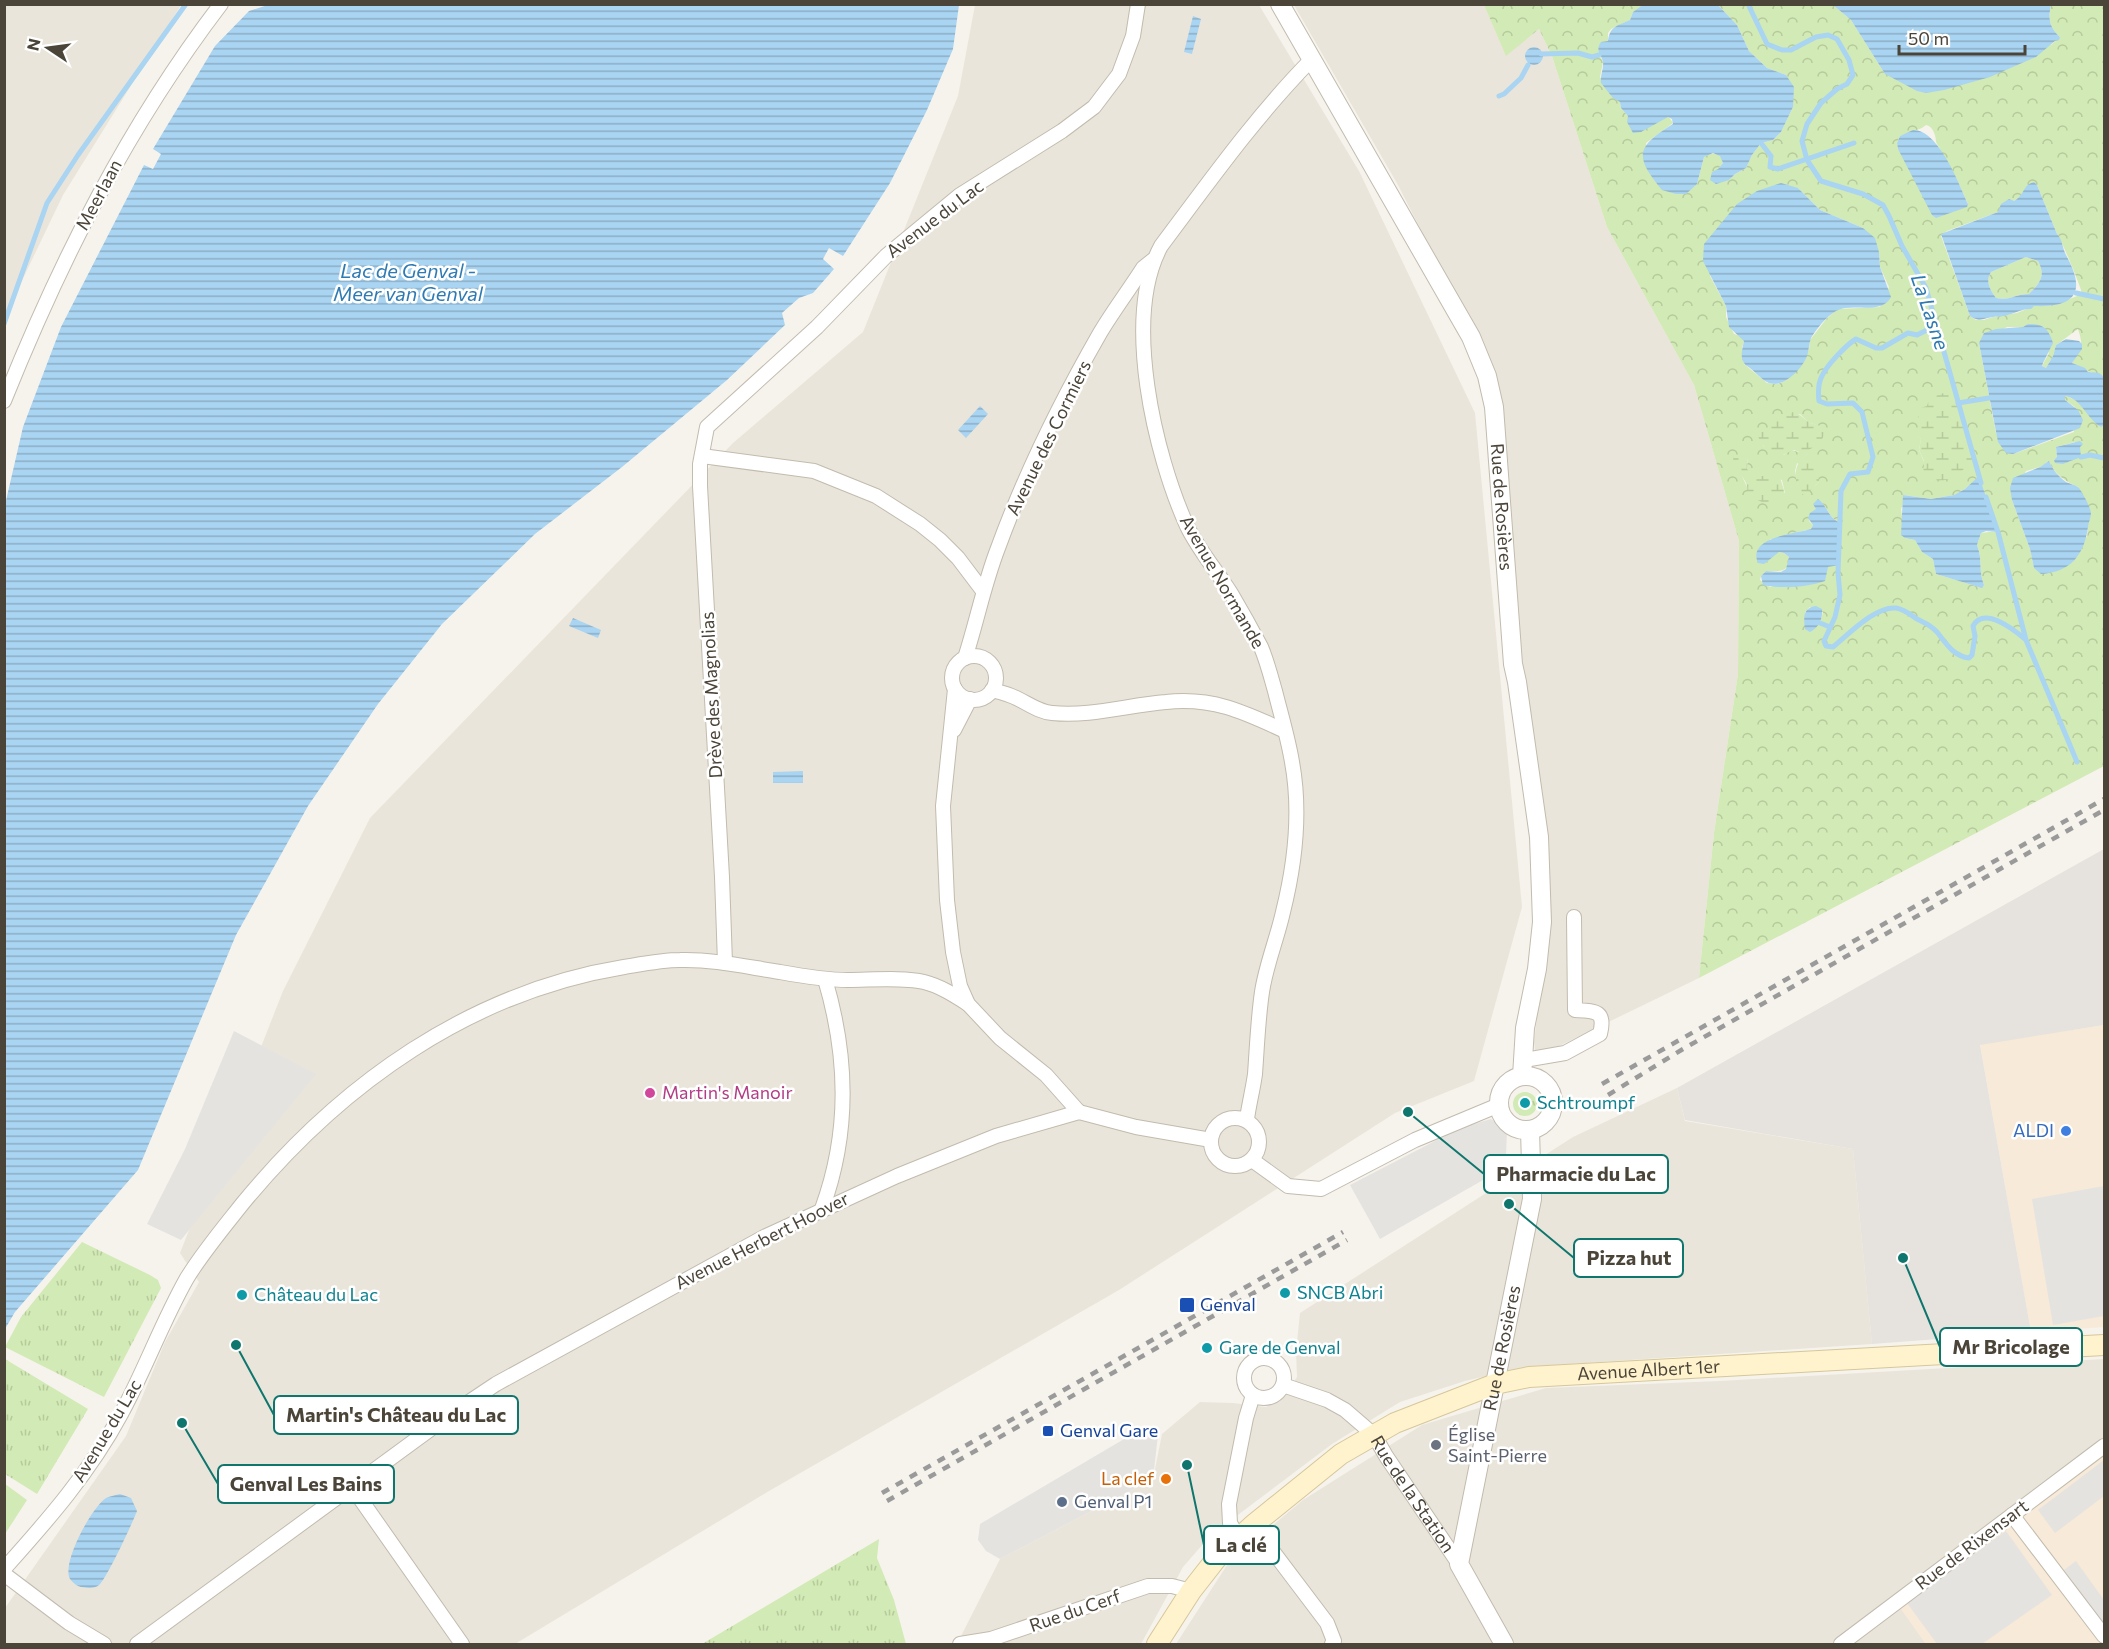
<svg xmlns="http://www.w3.org/2000/svg" width="2109" height="1649" font-family="Commissioner,sans-serif">
  <defs>
    <pattern id="grass-tufts" width="24" height="20" patternUnits="userSpaceOnUse" patternTransform="scale(1.5)"><rect width="24" height="20" fill="#d2eab5"/><path d="M3 7l-1-3M5 7V3M7 7l1-3M15 17l-1-3M17 17v-4M19 17l1-3" fill="none" stroke="#b6ca9c"/></pattern>
    <pattern id="forest-crowns" width="20" height="18" patternUnits="userSpaceOnUse" patternTransform="scale(1.5)"><rect width="20" height="18" fill="#d2eab5"/><path d="M2 6a3 3 0 1 1 6 0M12 15a3 3 0 1 1 6 0" fill="none" stroke="#b6ca9c"/></pattern>
    <pattern id="wetland-marsh" width="20" height="14" patternUnits="userSpaceOnUse" patternTransform="scale(1.5)"><rect width="20" height="14" fill="#d2eab5"/><path d="M1 5h8M5 5V1M11 12h8M15 12V8" fill="none" stroke="#b6ca9c"/></pattern>
    <pattern id="water-rules" width="6" height="5" patternUnits="userSpaceOnUse" patternTransform="scale(1.5)"><rect width="6" height="5" fill="#a9d4f2"/><path d="M0 2.5h6" fill="none" stroke="#8caec5"/></pattern>
  </defs>
  <rect width="100%" height="100%" fill="#f6f3ec"/>
  <g fill="#eae5da">
    <polygon points="5,4 181,5 63,195 5,316"/>
    <polygon points="975,5 1259,5 1359,171 1475,413 1522,907 1474,1081 1395,1113 1119,1290 769,1491 515,1644 5,1644 5,1608 126,1436 165,1342 199,1282 180,1253 283,991 370,818 733,443 863,332 958,96"/>
    <polygon points="1294,5 1484,5 1506,55 1539,29 1552,56 1607,227 1694,385 1739,541 1738,674 1714,833 1699,978 1553,1049 1535,1050 1534,1042 1548,927 1519,642 1496,378 1398,185"/>
    <polygon points="1677,1088 1685,1121 1853,1149 1872,1344 1525,1367 1465,1381 1400,1402 1332,1444 1210,1536 1183,1567 1141,1644 957,1644 1000,1559 1153,1479 1162,1434 1200,1402 1233,1403 1266,1407 1281,1400 1297,1377 1296,1352 1300,1313 1573,1137"/>
    <polygon points="2104,1359 2104,1438 1911,1591 1898,1604 1926,1644 1176,1644 1229,1562 1303,1500 1422,1425 1546,1388 1720,1381"/>
  </g>
  <g fill="#f7ead8">
    <polygon points="2104,1025 2104,1327 2031,1332 1980,1044"/>
    <polygon points="2104,1450 2104,1644 1926,1644 1898,1605"/>
  </g>
  <polygon fill="#e6e2dd" points="2104,849 2104,1025 1980,1045 2031,1332 1872,1344 1853,1149 1685,1120 1677,1088"/>
  <g fill="url(#grass-tufts)">
    <circle cx="1525" cy="1104" r="12"/>
    <polygon points="82,1242 150,1275 158,1280 161,1288 104,1397 5,1347 21,1317"/>
    <polygon points="5,1359 88,1409 37,1494 5,1474"/>
    <polygon points="879,1539 877,1558 894,1600 906,1644 702,1644"/>
  </g>
  <g fill="url(#forest-crowns)" fill-rule="evenodd">
    <path d="M1484,5h160l-11,7 -3,8 -19,9 -3,4v8l-9,13 4,8 -3,15 20,24 1,7 7,8 28,6 12,-6 5,7 -27,20 3,28 6,10 42,3 7,-27c6,-4 10,-5 17,-1l2,7 -5,6 11,11 6,-6 11,-6 6,-13 9,-12 12,-3 8,-8 12,-25 -7,-32 -19,-7 -18,-17 -12,-26 -19,-20h115l18,15 34,54 166,-29 9,-8c-11,-10 -12,-19 -9,-32h53v378l-1,-7c-11,-3 -22,-7 -31,-13 9,-15 12,-16 6,-34l-22,16 -3,11 -7,12 -4,-2 7,-13 -20,-29 -6,3h-16l-28,16 17,90 17,21 61,-22 1,-25 -10,-7 -1,-4c14,1 27,21 37,31l3,-1v340l-405,212 15,-145 24,-159 1,-133 -45,-156 -87,-158 -55,-171 -13,-27 -33,27zM1926,125c7,1 10,11 10,17l22,40 10,22 -70,-55 -1,-6 3,-7 22,-8zM2037,185l20,49c4,5 25,55 25,60l-27,11 -21,1 -17,7 -24,4 -9,3h-8l-6,-4 -29,-80 6,-5 51,-19 23,-16 2,-4zM1798,188l22,22 43,18 16,24 1,15 9,20 -9,20 -42,2 -11,9 -17,22 -1,9 -11,20 -10,10 -10,5 -11,-1 -23,-19 -2,-16 2,-7 -3,-5 -7,-2 -8,-17v-11l-16,-30zM1927,406l5,75 -13,-31 2,-11 -5,-5zM1800,414l8,8 11,4 -20,26 -9,-2 -6,5 -21,-9c-2,-24 19,-27 37,-32zM2075,442l-1,17 -5,3 -15,-2 3,-2 -1,-11zM1748,458l-1,11 6,6 29,5 3,13 -37,-4 -8,-17zM2049,461c6,14 16,20 29,26l10,39 -1,11 -53,31 -4,-19 -18,-49 14,-29 14,-4zM1797,463l22,19 -4,4 -17,-1 -3,-14zM1979,477l19,54 -17,2 -4,12c6,14 1,26 7,40l-8,1 -40,-12 -3,-15 -11,-7 -7,-12 -10,-2 -4,-29 3,-7 -1,-7 28,4 23,-4 11,-6zM1818,500c10,6 11,19 21,22l-4,42 -7,3 -2,4 -56,16 -10,-7 1,-4 5,-5c13,0 24,2 23,-14l-5,-4 -5,-1 -5,3 -4,-16 6,1 9,-5 26,-6 2,-4 -4,-4 7,-12zM1810,607l13,5 -3,11 -15,-1v-10z"/>
    <path d="M2026,257l12,4c8,15 2,22 -9,33 -14,0 -18,7 -33,4 -6,-8 -11,-17 -5,-26z"/>
  </g>
  <g fill="url(#wetland-marsh)">
    <path d="M1955,390l20,71c-11,5 -10,9 -19,15 -8,6 -24,5 -33,2l1,-17 -5,-11 2,-11 -6,-5 5,-11 -3,-10 3,-5 7,-2c3,-11 17,-13 28,-16z"/>
    <path d="M1793,412c8,2 9,6 16,10 1,1 9,3 10,4 15,10 -8,24 -17,27l-8,-3c-7,2 -11,7 -19,6 -6,-2 -19,-18 -17,-23 0,-2 2,-3 3,-4l7,-1c3,-9 16,-9 25,-16z"/>
    <path d="M1734,455h11l3,2 -1,12c15,15 32,-1 35,15 2,6 3,8 2,14l-18,6 -19,-9c3,-14 -7,-20 -15,-29z"/>
    <path d="M1802,458l10,1 4,5 3,18 -14,14 -9,-7 2,-4c-4,-9 -3,-19 4,-27z"/>
  </g>
  <polygon fill="#d2eab5" points="5,1484 27,1500 5,1534"/>
  <g fill="#e5e3e0">
    <polygon points="234,1031 316,1074 181,1240 147,1224 185,1149"/>
    <polygon points="1491,1119 1507,1131 1506,1156 1497,1172 1380,1239 1350,1185 1460,1128"/>
    <polygon points="2104,1186 2104,1316 2053,1325 2032,1199"/>
    <polygon points="1136,1432 1158,1435 1153,1479 1000,1559 986,1551 978,1540 980,1524"/>
    <polygon points="2104,1460 2104,1496 2055,1533 2038,1510"/>
    <polygon points="2006,1531 2052,1595 1982,1644 1937,1644 1907,1603"/>
    <polygon points="2076,1561 2104,1600 2104,1626 2064,1570"/>
  </g>
  <g fill="url(#water-rules)" fill-rule="evenodd">
    <path d="M1644,4l74,1 19,20 12,26 18,17 19,7 8,12 -1,20 -12,25 -8,8 -12,3 -9,12 -6,13 -11,6 -6,6 -13,4 -6,-4 2,-8 6,-3 5,-6 -3,-7 -7,-3 -9,4 -7,27 -11,10h-10l-14,-4c-28,-34 -26,-43 11,-66l-1,-5 -4,-2 -27,15 -8,1 -6,-11 1,-6 -7,-8 -1,-6 -7,-4 -12,-15c-1,-7 3,-15 2,-21 -2,-9 -8,-11 -2,-20l7,-1c2,-15 9,-15 22,-21l3,-8z"/>
    <polygon points="268,5 959,5 953,49 927,110 890,183 843,256 829,248 823,259 834,269 813,293 799,298 782,313 785,325 727,380 622,467 535,534 442,624 378,704 308,806 236,935 138,1170 15,1312 5,1329 5,505 23,427 61,327 144,165 153,169 161,154 153,149 215,46 249,11"/>
    <path d="M1833,5h218c-3,13 -2,22 9,32l-1,3 -4,1 -19,16 -46,20 -46,13 -18,3 -9,-2 -32,-17 -34,-54z"/>
    <polygon points="1193,16 1201,19 1192,54 1184,52"/>
    <circle cx="1534" cy="56" r="9"/>
    <path d="M1913,130c26,0 46,54 55,74l-1,3 -31,11 -4,-3 -34,-66 -1,-6 3,-7z"/>
    <path d="M2034,182l3,3 20,49c6,7 5,13 9,21 20,36 11,53 -32,51l-3,3c-9,-1 -19,6 -28,7 -3,1 -7,0 -10,1 -10,1 -13,6 -23,-1l-29,-82 57,-22 3,-8 8,-5 5,2c12,-7 8,-16 20,-19zM2026,257l12,4c8,15 2,22 -9,33 -14,0 -18,7 -33,4 -6,-8 -11,-17 -5,-26z"/>
    <path d="M1781,183l17,5 22,22 43,18 12,10 4,14 1,15 11,30c-10,19 -39,5 -55,14 -10,6 -19,17 -25,27 -2,5 -2,12 -4,18 -5,13 -23,32 -38,27 -8,-3 -14,-12 -22,-17 -8,-6 -5,-16 -3,-25l-15,-14 -3,-21 -23,-45 1,-17 33,-40 20,-13z"/>
    <path d="M2028,324c16,-1 21,6 25,19l-10,20 -1,3 4,2 7,-12 3,-11 10,-6 13,2 3,3v5l-10,14 13,5 3,4 11,1 4,3 1,50 -3,1c-15,-9 -19,-28 -36,-31v4l13,10 5,10 -3,8 -67,26 -7,-1 -8,-11 -19,-99 5,-10 12,-4 27,-2z"/>
    <polygon points="980,406 988,414 966,438 958,430"/>
    <polygon points="2080,441 2083,444 2080,447 2081,457 2063,464 2055,463 2054,460 2057,457 2056,447"/>
    <path d="M2049,461c4,9 9,15 17,21 4,2 10,3 13,6 4,6 11,18 12,25 0,5 -3,10 -3,14 -4,29 -18,45 -47,47l-7,-6 -4,-19 -18,-49 -2,-12 3,-10 27,-11z"/>
    <path d="M1979,476l19,56 -12,-1 -5,2 -4,12c6,15 1,25 7,40l-2,3 -46,-14 -3,-15 -11,-7 -7,-12 -10,-2 -4,-3 2,-40 28,4 23,-4 11,-6z"/>
    <path d="M1818,499c9,6 11,20 21,23v43l-11,2 -3,14c-15,6 -46,8 -62,4l-2,-9 5,-5 15,1 5,-3 3,-12 -5,-4 -5,-1 -15,12 -6,-1c-11,-26 36,-29 53,-34l2,-4 -5,-7 2,-5 6,-4 -3,-5z"/>
    <path d="M1816,606l6,3c1,10 -3,18 -12,23l-5,-3c-1,-11 -3,-21 11,-23z"/>
    <polygon points="573,618 601,630 598,638 569,626"/>
    <polygon points="803,771 803,783 773,783 773,772"/>
    <path d="M120,1494l11,4 6,13c-4,11 -31,69 -38,74 -5,4 -12,3 -18,2 -4,-1 -8,-4 -11,-8 -9,-16 22,-72 36,-81 4,-2 10,-3 14,-4z"/>
  </g>
  <g fill="none" stroke-linecap="round" stroke-linejoin="round">
    <g stroke="#a9d4f2" stroke-width="5">
      <polyline points="1748,4 1767,44 1782,50 1791,50 1816,37 1828,35 1837,39 1849,60 1853,75 1847,84 1837,89 1821,103 1807,124 1802,141 1807,160 1821,181 1863,194 1883,205 1889,216 1902,246 1926,288 1981,483"/>
      <polyline points="1541,54 1578,53 1592,57 1599,55"/>
      <polyline points="1499,96 1504,94 1521,78 1528,65"/>
      <polyline points="1761,143 1771,156 1770,167 1778,169 1854,143"/>
      <polyline points="2076,293 2104,299"/>
      <polyline points="4,324 47,203 78,155 186,4"/>
      <path d="M1937,325l-20,10 -9,-2 -26,15h-6l-20,-9c-10,6 -29,26 -34,37 -4,7 -4,16 -3,25l8,3 26,-1 9,9 11,45 -5,15 -18,2 -9,17 -3,82 2,22 -5,22 -11,24 2,5 7,1c15,-12 42,-41 63,-39 8,1 15,7 21,11 8,4 14,6 20,13 9,11 16,24 32,26l3,-3 3,-19 -2,-10c11,-20 40,3 52,13"/>
      <polyline points="1958,403 1989,398"/>
      <polyline points="2081,457 2090,455 2104,458"/>
      <polyline points="1986,497 1998,532 2026,640 2077,762"/>
      <polyline points="1820,623 1830,627"/>
    </g>
    <g stroke="#c2bbae" stroke-width="16">
      <g id="minor">
        <path d="M4,401c57,-142 124,-275 217,-397"/>
        <polyline points="702,456 814,471 876,496 920,524 940,540 958,558 983,591"/>
        <circle cx="974" cy="678" r="22"/>
        <path d="M965,658c12,-37 19,-74 33,-110 27,-74 63,-147 102,-215 13,-22 29,-43 43,-65l10,-8"/>
        <polyline points="955,689 943,806 947,900 953,952 960,986 968,1004 1000,1038 1046,1075 1079,1112"/>
        <path d="M992,690c7,2 15,4 22,7 12,5 24,15 38,16 38,4 76,-8 114,-11 47,-5 78,10 119,29"/>
        <polyline points="954,730 970,699"/>
        <polyline points="725,963 722,877 700,486 700,464 707,427 817,327 886,256 960,195 1062,131 1094,107 1119,74 1133,36 1138,4"/>
        <path d="M1524,1060l41,-7 35,-19c6,-24 -5,-23 -25,-24l-1,-93"/>
        <circle cx="1235" cy="1142" r="24"/>
        <path d="M1247,1119c2,-15 6,-30 8,-45 2,-27 3,-55 7,-82 4,-27 15,-53 21,-80 12,-48 18,-101 9,-150 -4,-24 -11,-47 -17,-71 -4,-14 -8,-30 -14,-44 -9,-17 -19,-35 -29,-52 -14,-23 -33,-44 -45,-69 -32,-71 -65,-208 -26,-280 48,-64 94,-129 150,-186"/>
        <polyline points="1252,1160 1288,1186 1321,1189 1415,1140 1499,1105"/>
        <path d="M822,1209c28,-77 26,-152 3,-230"/>
        <circle cx="1264" cy="1378" r="20"/>
        <path id="s1" d="M1283,1385l44,15 18,10 29,25 12,21 73,108"/>
        <polyline points="352,1487 462,1644"/>
        <polyline points="2012,1515 2104,1636"/>
        <polyline points="1253,1525 1327,1623 1334,1641 1332,1644"/>
        <polyline points="1238,1537 1230,1523 1229,1504 1246,1418 1253,1395"/>
        <path d="M4,1569c44,-49 86,-97 117,-155 24,-44 41,-92 66,-136 16,-26 37,-51 56,-75 98,-119 227,-211 381,-236 18,-3 38,-7 56,-7 33,-1 67,7 100,12 22,4 45,8 68,8 22,0 56,-3 76,2 16,4 30,13 44,22"/>
        <polyline points="4,1574 69,1623 104,1644"/>
        <polyline points="137,1644 451,1414 496,1384 766,1236 897,1176 996,1136 1079,1112 1136,1127 1211,1140"/>
        <polyline points="960,1644 991,1639 1148,1586 1172,1586 1191,1591"/>
        <polyline points="1841,1644 2104,1446"/>
      </g>
    </g>
    <g stroke="#c2bbae" stroke-width="20">
      <g id="tertiary">
        <path id="s2" d="M1280,4l191,333 16,39 7,31 19,257 4,18 22,155 3,85 -5,47 -12,59 -3,48"/>
        <circle cx="1526" cy="1103" r="27"/>
        <path id="s3" d="M1504,1644l-45,-80 73,-365 -2,-69"/>
      </g>
    </g>
    <g stroke="#d6c79b" stroke-width="22">
      <g id="secondary">
        <path id="s4" d="M1157,1644l34,-53 25,-32 37,-34 88,-71 54,-31 100,-39 34,-7 575,-32"/>
      </g>
    </g>
    <use href="#minor" stroke="#fff" stroke-width="14"/>
    <use href="#tertiary" stroke="#fff" stroke-width="18"/>
    <use href="#secondary" stroke="#fff3cd" stroke-width="20"/>
    <g stroke="#9a9a9a" stroke-width="4.5" stroke-dasharray="8 8" stroke-linecap="butt">
      <polyline points="1602,1084 2104,799"/>
      <polyline points="1608,1095 1683,1049 2104,810"/>
      <polyline points="882,1493 1343,1232"/>
      <polyline points="887,1501 1347,1240"/>
    </g>
  </g>
  <circle fill="#d1479c" stroke="#fff" stroke-width="2" cx="650" cy="1093" r="6"/>
  <g fill="#0f9aa8" stroke="#fff" stroke-width="2">
    <circle cx="1525" cy="1103" r="6"/>
    <circle cx="1285" cy="1293" r="6"/>
    <circle cx="242" cy="1295" r="6"/>
    <circle cx="1207" cy="1348" r="6"/>
  </g>
  <circle fill="#3f7fe0" stroke="#fff" stroke-width="2" cx="2066" cy="1131" r="6"/>
  <g fill="#1a4fb4" stroke="#fff" stroke-width="2">
    <rect x="1179" y="1297" width="16" height="16" rx="3"/>
    <rect x="1042" y="1425" width="12" height="12" rx="3"/>
  </g>
  <circle fill="#6b7280" stroke="#fff" stroke-width="2" cx="1436" cy="1445" r="6"/>
  <circle fill="#e8710a" stroke="#fff" stroke-width="2" cx="1166" cy="1479" r="6"/>
  <circle fill="#5c6f8a" stroke="#fff" stroke-width="2" cx="1062" cy="1502" r="6"/>
  <g text-anchor="middle" stroke-width="5" stroke-linejoin="round" paint-order="stroke">
    <g font-size="18" fill="#4b4439" stroke="#fff">
      <text transform="translate(99 195) rotate(-62)" y="6">Meerlaan</text>
      <text transform="translate(935 219) rotate(-37)" y="6">Avenue du Lac</text>
      <text transform="translate(1049 438) rotate(-64)" y="6">Avenue des Cormiers</text>
      <text dy="6" stroke="none"><textPath href="#s2" startOffset="558">Rue de Rosières</textPath></text>
      <text transform="translate(1222 582) rotate(60)" y="6">Avenue Normande</text>
      <text transform="translate(712 695) rotate(-93)" y="6">Drève des Magnolias</text>
      <text transform="translate(762 1241) rotate(-27)" y="6">Avenue Herbert Hoover</text>
      <text dy="6" stroke="none"><textPath href="#s3" startOffset="312">Rue de Rosières</textPath></text>
      <text dy="6" stroke="none"><textPath href="#s4" startOffset="591">Avenue Albert 1er</textPath></text>
      <text transform="translate(107 1431) rotate(-59)" y="6">Avenue du Lac</text>
      <text dy="6" stroke="none"><textPath href="#s1" startOffset="176">Rue de la Station</textPath></text>
      <text transform="translate(1972 1545) rotate(-37)" y="6">Rue de Rixensart</text>
      <text transform="translate(1075 1611) rotate(-19)" y="6">Rue du Cerf</text>
    </g>
    <g font-size="18" fill="#b23c85" stroke="#fff" text-anchor="start">
      <text x="662" y="1099">Martin's Manoir</text>
    </g>
    <g font-size="18" fill="#0d838f" stroke="#fff" text-anchor="start">
      <text x="1537" y="1109">Schtroumpf</text>
      <text x="1297" y="1299">SNCB Abri</text>
      <text x="254" y="1301">Château du Lac</text>
      <text x="1219" y="1354">Gare de Genval</text>
    </g>
    <g font-size="18" fill="#366cbe" stroke="#fff" text-anchor="end">
      <text x="2054" y="1137">ALDI</text>
    </g>
    <g font-size="18" fill="#164399" stroke="#fff" text-anchor="start">
      <text x="1200" y="1311">Genval</text>
      <text x="1060" y="1437">Genval Gare</text>
    </g>
    <g font-size="18" fill="#5b616d" stroke="#fff" text-anchor="start">
      <text x="1448" y="1441">Église<tspan x="1448" dy="21">Saint-Pierre</tspan></text>
    </g>
    <g font-size="18" fill="#c56008" stroke="#fff" text-anchor="end">
      <text x="1154" y="1485">La clef</text>
    </g>
    <g font-size="18" fill="#4e5e75" stroke="#fff" text-anchor="start">
      <text x="1074" y="1508">Genval P1</text>
    </g>
    <g font-size="20" font-style="italic" fill="#2e7ab2" stroke="#fff">
      <text x="408" y="278">Lac de Genval -<tspan x="408" dy="23">Meer van Genval</tspan></text>
      <text transform="translate(1930 312) rotate(71)" y="7">La Lasne</text>
    </g>
  </g>
  <path fill="none" stroke="#0f766e" stroke-width="2" d="M1408 1112L1484 1174M1509 1204L1574 1258M1903 1258L1940 1347M236 1345L274 1415M182 1423L218 1484M1187 1465L1204 1545"/>
  <g fill="#0f766e" stroke="#fff" stroke-width="2">
    <circle cx="1408" cy="1112" r="6"/>
    <circle cx="1509" cy="1204" r="6"/>
    <circle cx="1903" cy="1258" r="6"/>
    <circle cx="236" cy="1345" r="6"/>
    <circle cx="182" cy="1423" r="6"/>
    <circle cx="1187" cy="1465" r="6"/>
  </g>
  <g fill="#fff" stroke="#0f766e" stroke-width="2">
    <rect x="1484" y="1155" width="184" height="38" rx="6"/>
    <rect x="1574" y="1239" width="109" height="38" rx="6"/>
    <rect x="1940" y="1328" width="142" height="38" rx="6"/>
    <rect x="274" y="1396" width="244" height="38" rx="6"/>
    <rect x="218" y="1465" width="176" height="38" rx="6"/>
    <rect x="1204" y="1526" width="75" height="38" rx="6"/>
  </g>
  <g font-size="20" text-anchor="middle" font-weight="bold" fill="#4b4439">
    <text x="1576" y="1181">Pharmacie du Lac</text>
    <text x="1629" y="1265">Pizza hut</text>
    <text x="2011" y="1354">Mr Bricolage</text>
    <text x="396" y="1422">Martin's Château du Lac</text>
    <text x="306" y="1491">Genval Les Bains</text>
    <text x="1241" y="1552">La clé</text>
  </g>
  <rect width="2109" height="1649" fill="none" stroke="#4b4439" stroke-width="12"/>
  <g transform="translate(48 48) rotate(283)" stroke="#ffffff" stroke-width="4.5" paint-order="stroke">
  <path d="M0-4.5L10 22L0 15L-10 22Z" fill="#4b4439"/>
  <text y="-9" font-size="16" font-weight="bold" text-anchor="middle" fill="#4b4439">N</text>
  </g>
  <path d="M1899 45v9h126v-9" fill="none" stroke="#4b4439" stroke-width="3"/>
  <text x="1908" y="45" font-size="18" fill="#4b4439" stroke="#ffffff" stroke-width="4.5" paint-order="stroke">50 m</text>
</svg>
